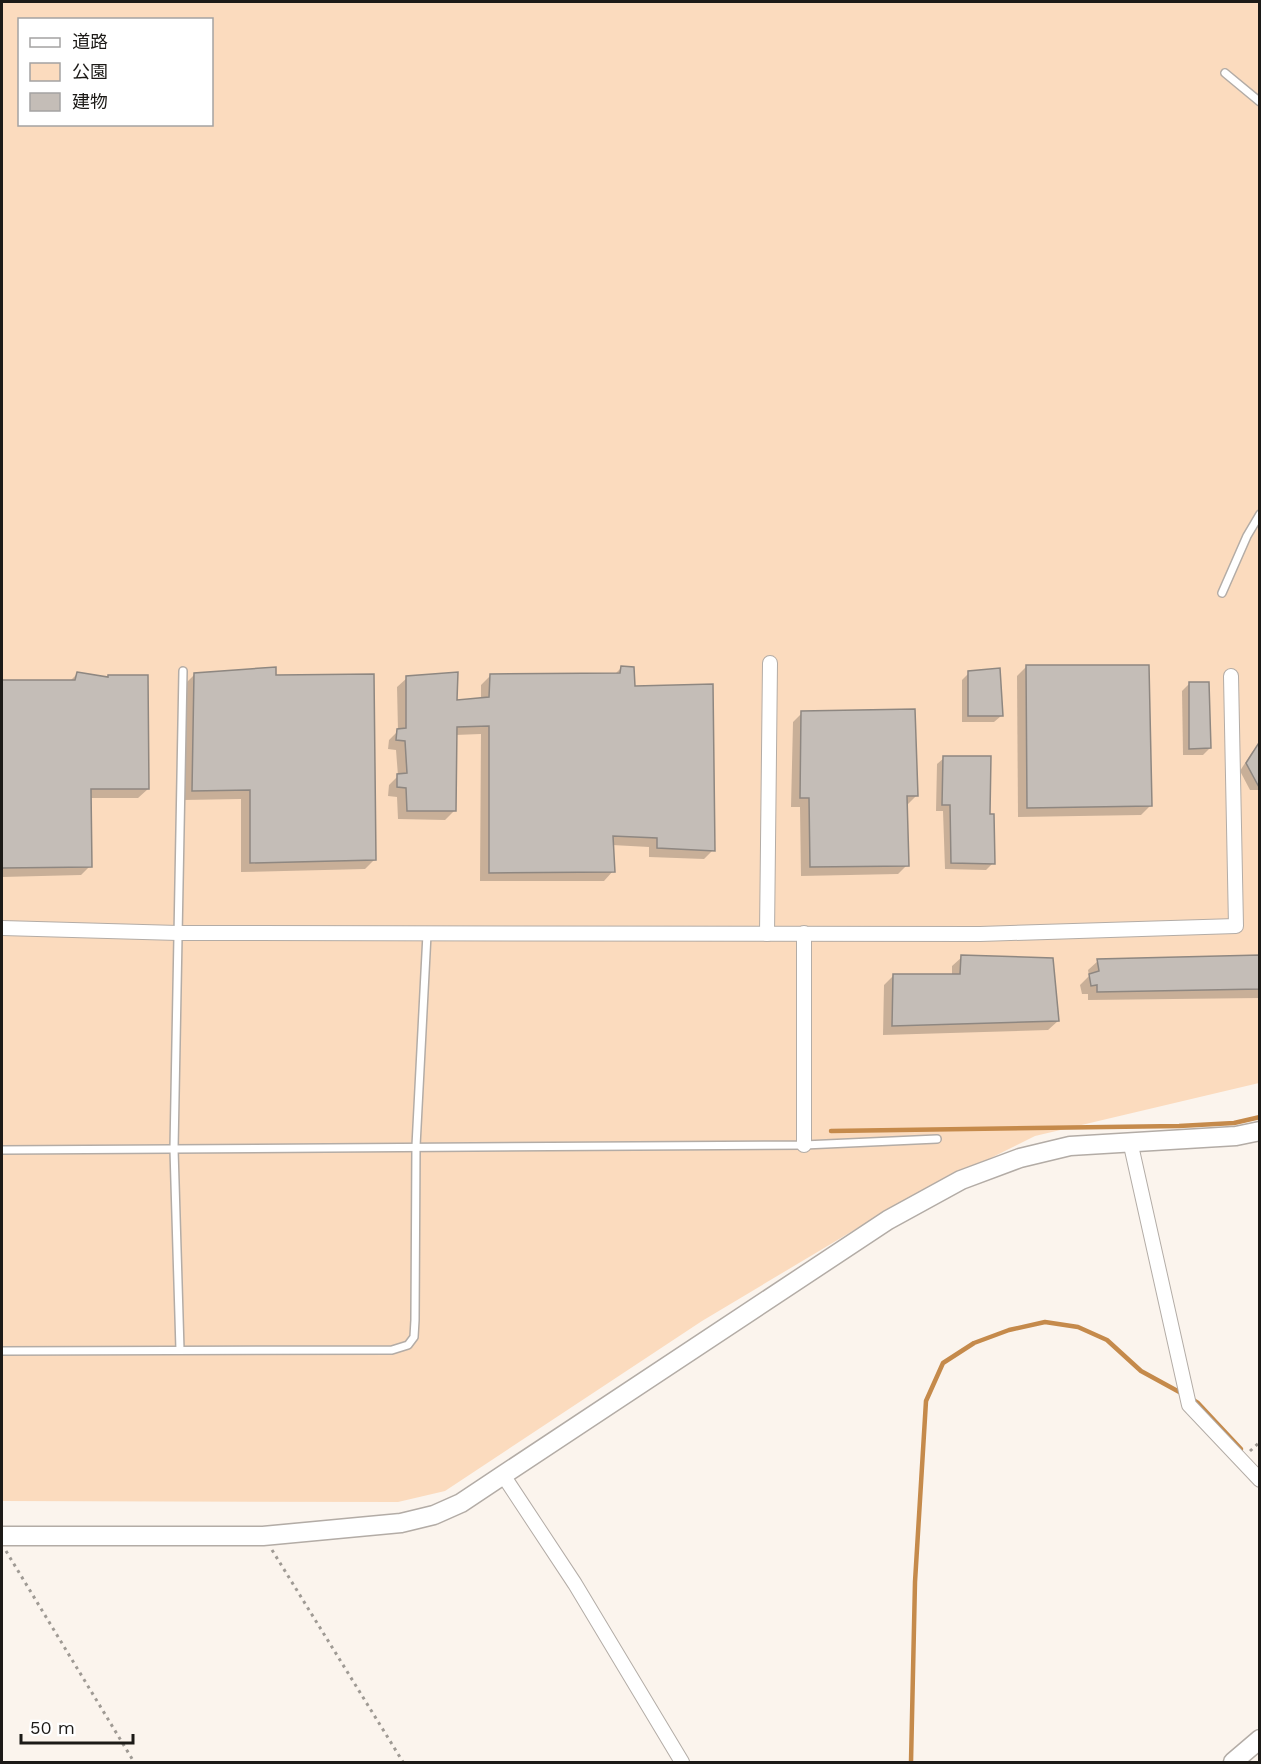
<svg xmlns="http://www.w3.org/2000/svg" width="1261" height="1764" font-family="'Work Sans','Noto Sans JP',sans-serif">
  <rect width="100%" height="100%" fill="#fbf4ed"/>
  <path fill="#fbdbbe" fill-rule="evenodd" d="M2,2h1257v1081l-224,53 -139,69 -194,116 -257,170 -47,11 -396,-1zM20,20h192v104h-192z"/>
  <g fill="#0003">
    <polygon points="1027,666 1150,806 1141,815 1018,817 1017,676"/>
    <polygon points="621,668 633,688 713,850 704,859 649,857 649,847 612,845 613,871 604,881 480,881 481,734 455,735 455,810 445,820 398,819 397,797 388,796 389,785 398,776 396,750 388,749 389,740 398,731 397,687 407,678 456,701 481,699 481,685 490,676 614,675"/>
    <polygon points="969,673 1001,716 994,722 962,722 962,680"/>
    <polygon points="77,674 106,679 108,677 148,789 138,798 90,798 90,866 81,875 2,877 2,681 70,681"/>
    <polygon points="195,674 275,676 374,860 365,869 241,872 241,799 183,800 185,684"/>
    <polygon points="1189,684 1210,748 1203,755 1183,755 1182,691"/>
    <polygon points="802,713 916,796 906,806 907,865 898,874 801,876 800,807 791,807 793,722"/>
    <polygon points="1259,745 1260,790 1250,790 1240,771 1252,752"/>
    <polygon points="944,758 989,816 993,863 986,870 945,869 943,811 936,811 937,764"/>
    <polygon points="962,957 1058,1021 1048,1030 883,1035 884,985 893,976 952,975 952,966"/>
    <polygon points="1260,957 1260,998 1088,1000 1088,994 1082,994 1080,985 1089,976 1088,970 1098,961"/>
  </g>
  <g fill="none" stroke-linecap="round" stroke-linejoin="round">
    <g stroke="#c58a4b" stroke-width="4.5">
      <polyline points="831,1131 1179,1126 1234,1123 1260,1117"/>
      <polyline points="1190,1398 1198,1403 1241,1449"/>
      <polyline points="911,1762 915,1582 926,1401 943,1363 974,1343 1009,1330 1045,1322 1078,1327 1107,1340 1141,1371 1183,1394"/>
    </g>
  </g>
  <g fill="#c4bdb7" stroke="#8e8781" stroke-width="1.5">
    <polygon points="1026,665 1149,665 1152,806 1027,808"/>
    <polygon points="621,666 634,667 635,686 713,684 715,851 657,848 657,838 613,836 615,872 489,873 489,726 457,727 456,811 407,811 406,788 397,787 397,774 407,773 405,741 396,740 397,729 406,728 406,676 458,672 457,700 489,697 490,674 620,673"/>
    <polygon points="276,667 276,675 374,674 376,860 250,863 250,790 192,791 194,673"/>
    <polygon points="1000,668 1003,716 968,716 968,671"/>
    <polygon points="77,672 108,677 108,675 148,675 149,789 91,789 92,867 2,868 2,680 75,680"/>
    <polygon points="1189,682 1209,682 1211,748 1189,749"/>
    <polygon points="915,709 918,796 907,796 909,866 810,867 809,798 800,798 801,711"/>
    <polygon points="1260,741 1260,789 1246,763"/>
    <polygon points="943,756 991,756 990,814 994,814 995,864 951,863 950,805 942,805"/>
    <polygon points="961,955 1053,958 1059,1021 892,1026 893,974 960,974"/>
    <polygon points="1260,955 1260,989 1097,992 1097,985 1091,986 1089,974 1099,971 1097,959"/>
  </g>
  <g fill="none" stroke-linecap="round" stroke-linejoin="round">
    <g stroke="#b3aca6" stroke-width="10">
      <g id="service">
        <polyline points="1225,73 1260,102"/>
        <polyline points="1222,593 1247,536 1260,514"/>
        <polyline points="2,1150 804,1145 937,1139"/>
        <polyline points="180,1350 174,1149 183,671"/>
        <polyline points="2,1351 392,1350 408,1345 414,1337 415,1320 416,1146 427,934"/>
      </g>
    </g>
    <g stroke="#b3aca6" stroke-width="16">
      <g id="minor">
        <polyline points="2,928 178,933 980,934 1236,926 1231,676"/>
        <polyline points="804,933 804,1145"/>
        <polyline points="767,934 770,663"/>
        <polyline points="1130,1141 1189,1405 1260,1480"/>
        <polyline points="503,1475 575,1584 682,1762"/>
      </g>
    </g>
    <g stroke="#b3aca6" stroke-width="21">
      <g id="tertiary">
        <polyline points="2,1536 263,1536 401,1523 434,1515 461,1503 503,1475 888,1220 961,1180 1020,1158 1070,1146 1236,1136 1260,1131"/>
        <polyline points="1233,1762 1260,1739"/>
      </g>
    </g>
    <g stroke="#9f9a94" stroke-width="3" stroke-dasharray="3 4.5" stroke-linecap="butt">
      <polyline points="1250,1451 1260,1442"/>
      <polyline points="272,1550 403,1762"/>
      <polyline points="6,1551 134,1762"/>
    </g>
    <use href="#service" stroke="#fff" stroke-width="7"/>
    <use href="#minor" stroke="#fff" stroke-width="14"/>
    <use href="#tertiary" stroke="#fff" stroke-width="18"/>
  </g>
  <rect width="1261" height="1764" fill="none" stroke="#1c1a17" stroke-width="6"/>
  <rect x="18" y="18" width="195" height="108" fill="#ffffff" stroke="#a4a3a2" stroke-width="1.5"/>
  <rect x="30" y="38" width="30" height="9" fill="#ffffff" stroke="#a4a3a2" stroke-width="1.5"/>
  <text x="72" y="48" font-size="18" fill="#1c1a17">道路</text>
  <rect x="30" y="63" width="30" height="18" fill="#fbdbbe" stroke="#a4a3a2" stroke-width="1.5"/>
  <text x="72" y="78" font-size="18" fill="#1c1a17">公園</text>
  <rect x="30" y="93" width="30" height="18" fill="#c4bdb7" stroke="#a4a3a2" stroke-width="1.5"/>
  <text x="72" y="108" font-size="18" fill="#1c1a17">建物</text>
  <path d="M21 1734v9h112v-9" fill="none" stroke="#1c1a17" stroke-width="3"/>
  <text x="30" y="1734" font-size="18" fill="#1c1a17" stroke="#ffffff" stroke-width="4.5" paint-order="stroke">50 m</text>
</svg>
